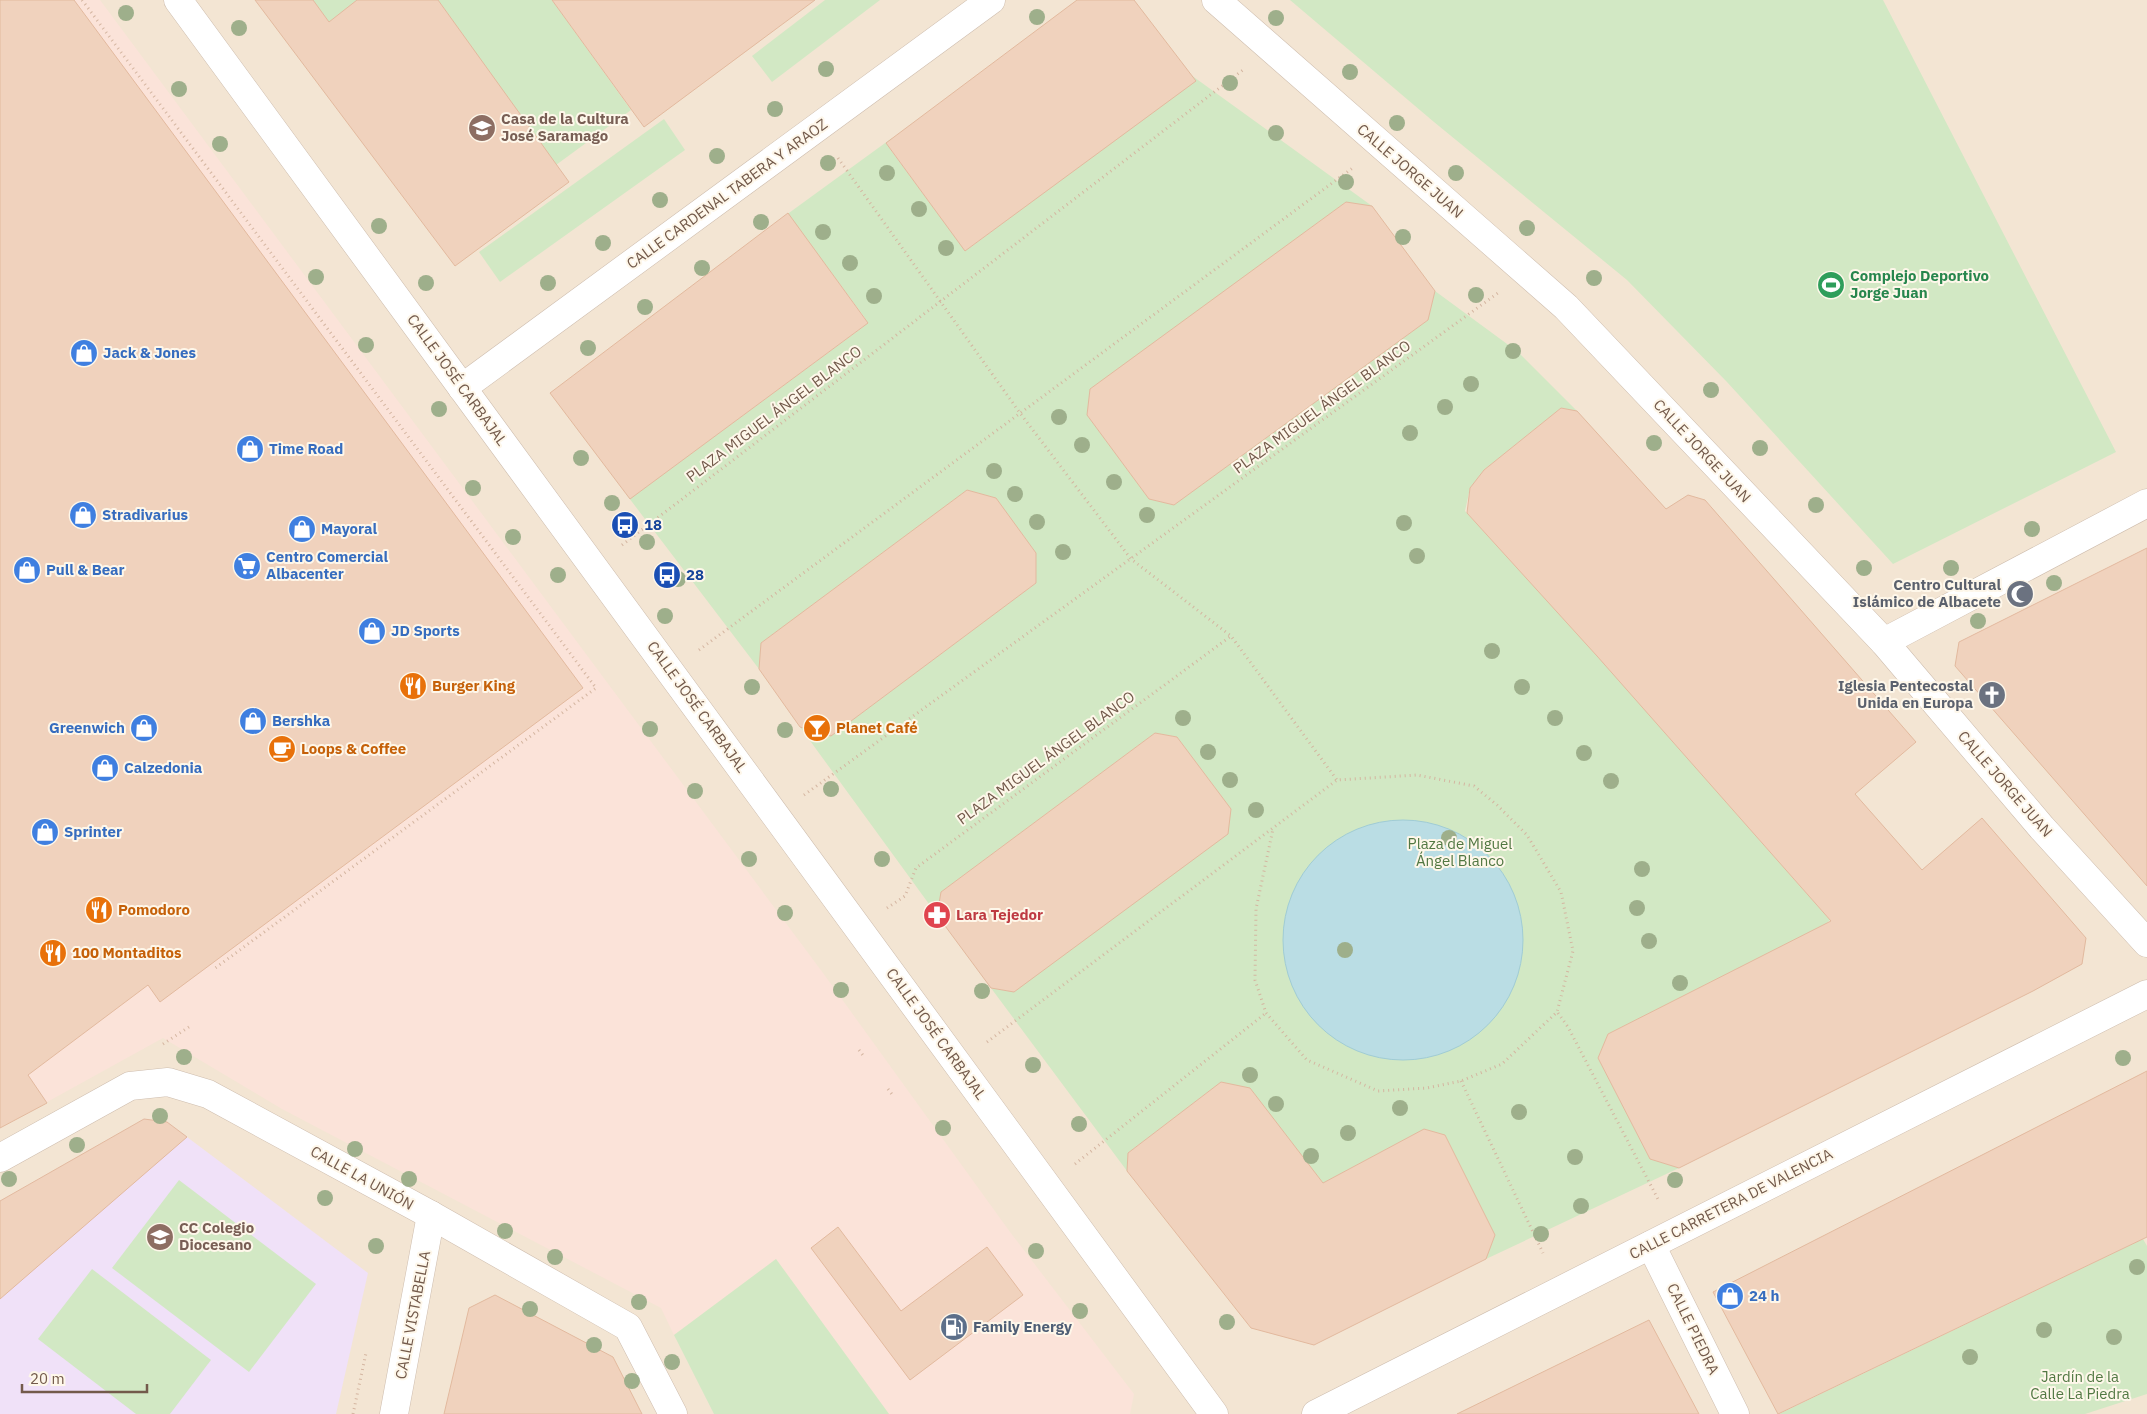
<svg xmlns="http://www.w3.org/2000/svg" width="2147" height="1414" font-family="'IBM Plex Sans',sans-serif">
  <rect width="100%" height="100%" fill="#fbf3e4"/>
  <rect fill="#f3e5d3" x="0" y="0" width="2147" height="1414"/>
  <polygon fill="#fbe3d9" points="0,0 100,0 823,973 1010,1232 1134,1394 1130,1414 889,1414 776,1259 674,1335 661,1308 282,1109 163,1038 0,1128"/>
  <polygon fill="#f0e1f8" points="144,1119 167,1122 368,1273 336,1414 0,1414 0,1201"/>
  <g fill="#d2e8c4">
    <polygon points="313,0 357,0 329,22"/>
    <polygon points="438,0 552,0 631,110 556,165"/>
    <polygon points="825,0 880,0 772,82 752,56"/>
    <polygon points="1290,0 1883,0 2116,452 1893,564 1727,382 1627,280 1434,122"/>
    <polygon points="1191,75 1372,206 1346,202 1091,389 1087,415 1149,499 1174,505 1428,320 1435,291 1518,352 1577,411 1561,408 1484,470 1470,488 1465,511 1603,662 1830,920 1826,924 1608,1034 1598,1058 1650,1159 1679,1168 1486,1259 1495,1235 1445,1135 1424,1129 1323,1183 1250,1089 1221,1082 1129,1152 1127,1171 991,988 1014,992 1231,809 1177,737 1155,733 941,892 937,915 800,727 831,736 1036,583 1036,553 996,498 967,490 761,643 759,669 626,494 635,495 863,327 865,318 825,264 782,218 892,138 890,149 961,245 971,247 1063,178"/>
    <polygon points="664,119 685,150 500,282 479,252"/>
    <polygon points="179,1180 316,1284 249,1372 112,1268"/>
    <polygon points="2143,1239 2147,1246 2147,1394 2085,1414 1779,1414"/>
    <polygon points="776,1259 889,1414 714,1414 674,1335"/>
    <polygon points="92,1269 211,1360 170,1414 136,1414 38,1339"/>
  </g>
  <circle fill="#badde4" stroke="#a0ccd5" cx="1403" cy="940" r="120"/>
  <g fill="#f0d2bd" stroke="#e2b99e">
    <polygon points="0,0 74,0 583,688 160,1002 148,985 28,1075 47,1103 0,1128"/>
    <polygon points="255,0 313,0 329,22 357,0 438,0 569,182 455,266"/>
    <polygon points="552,0 815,0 644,127"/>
    <polygon points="1077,0 1134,0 1196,81 965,251 886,143"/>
    <polygon points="1346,202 1372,206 1435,291 1428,320 1174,505 1149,499 1087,415 1090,389"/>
    <polygon points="788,213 868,323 630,499 550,393"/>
    <polygon points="1561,408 1577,411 1666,509 1688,495 1705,500 1916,742 1855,794 1922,870 1982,818 2086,938 2082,964 2033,991 1679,1168 1650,1159 1598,1058 1608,1034 1831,921 1597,656 1467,513 1470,488 1484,470"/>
    <polygon points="967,490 996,498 1036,553 1036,583 831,736 800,727 759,669 761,643"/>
    <polygon points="2147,548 2147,886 1955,666 1959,642"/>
    <polygon points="1155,733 1177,737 1231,809 1228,834 1014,992 991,988 937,915 941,892"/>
    <polygon points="2147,1071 2147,1237 1778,1414 1713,1292"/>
    <polygon points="1221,1082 1250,1088 1323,1183 1424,1129 1445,1135 1495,1235 1486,1259 1314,1345 1251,1328 1127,1171 1128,1153"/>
    <polygon points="144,1119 167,1122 187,1137 0,1299 0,1201"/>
    <polygon points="838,1227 901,1311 987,1247 1023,1295 910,1380 811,1248"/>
    <polygon points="495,1295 613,1357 642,1414 444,1414 469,1308"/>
    <polygon points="1649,1320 1699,1414 1457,1414"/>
  </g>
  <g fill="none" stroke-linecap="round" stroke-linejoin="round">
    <g stroke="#cebdae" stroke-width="29">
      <g id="minor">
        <polyline points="178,0 1214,1414"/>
        <polyline points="1216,0 1566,307 1884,642 2042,828 2147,943"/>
        <polyline points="462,388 991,0"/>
        <polyline points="1884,642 2147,503"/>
        <polyline points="0,1158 130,1086 168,1082 208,1094 431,1215 628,1327 673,1414"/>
        <polyline points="1651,1245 1735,1414"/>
        <polyline points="394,1414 431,1215"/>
        <polyline points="1316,1414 2147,994"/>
      </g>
    </g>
    <g stroke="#d4b5a0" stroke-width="3" stroke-dasharray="1 4" stroke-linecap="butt">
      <polyline points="82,0 596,688 214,969"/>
      <polyline points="838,158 1020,413 1131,559 1231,636 1337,780"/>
      <polyline points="622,545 1243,70"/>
      <polyline points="699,650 1354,167"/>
      <polyline points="804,795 1498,293"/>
      <polyline points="887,908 905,896 916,868 1231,636"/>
      <polyline points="1558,1013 1568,1027 1659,1201"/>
      <polyline points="987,1042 1337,780 1417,775 1474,786 1497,805 1527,835 1561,892 1573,951 1557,1012 1502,1064 1461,1081 1427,1088 1378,1091 1307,1060 1266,1013 1255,980 1256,909 1273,829"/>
      <polyline points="163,1044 189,1027"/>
      <polyline points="859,1050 865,1058"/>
      <polyline points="1461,1081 1543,1253"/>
      <polyline points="888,1089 894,1097"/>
      <polyline points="1075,1164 1266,1013"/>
      <polyline points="353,1414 366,1353"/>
    </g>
    <use href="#minor" stroke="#fff" stroke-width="28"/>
  </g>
  <g fill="#9eaf8b">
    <circle cx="126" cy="13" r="8"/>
    <circle cx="1037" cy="17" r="8"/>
    <circle cx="1276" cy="18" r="8"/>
    <circle cx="239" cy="28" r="8"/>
    <circle cx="826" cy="69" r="8"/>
    <circle cx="1350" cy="72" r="8"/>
    <circle cx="1230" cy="83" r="8"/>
    <circle cx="179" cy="89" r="8"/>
    <circle cx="775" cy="109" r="8"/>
    <circle cx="1397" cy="123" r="8"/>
    <circle cx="1276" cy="133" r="8"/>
    <circle cx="220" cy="144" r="8"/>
    <circle cx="717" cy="156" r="8"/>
    <circle cx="828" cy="163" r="8"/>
    <circle cx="887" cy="173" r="8"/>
    <circle cx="1456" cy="173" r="8"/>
    <circle cx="1346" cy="182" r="8"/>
    <circle cx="660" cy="200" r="8"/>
    <circle cx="919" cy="209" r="8"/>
    <circle cx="761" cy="222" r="8"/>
    <circle cx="379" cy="226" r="8"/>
    <circle cx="1527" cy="228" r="8"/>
    <circle cx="823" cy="232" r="8"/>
    <circle cx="1403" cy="237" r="8"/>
    <circle cx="603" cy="243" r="8"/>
    <circle cx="946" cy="248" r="8"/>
    <circle cx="850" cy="263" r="8"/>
    <circle cx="702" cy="268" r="8"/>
    <circle cx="316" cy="277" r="8"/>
    <circle cx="1594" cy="278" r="8"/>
    <circle cx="426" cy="283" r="8"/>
    <circle cx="548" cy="283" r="8"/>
    <circle cx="1476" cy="295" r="8"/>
    <circle cx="874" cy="296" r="8"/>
    <circle cx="645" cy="307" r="8"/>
    <circle cx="366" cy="345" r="8"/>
    <circle cx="588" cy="348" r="8"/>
    <circle cx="1513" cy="351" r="8"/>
    <circle cx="1471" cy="384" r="8"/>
    <circle cx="1711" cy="390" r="8"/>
    <circle cx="1445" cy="407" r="8"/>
    <circle cx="439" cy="409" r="8"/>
    <circle cx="1059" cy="417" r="8"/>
    <circle cx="1410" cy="433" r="8"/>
    <circle cx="1654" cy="443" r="8"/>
    <circle cx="1082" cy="445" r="8"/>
    <circle cx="1760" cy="448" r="8"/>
    <circle cx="581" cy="458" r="8"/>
    <circle cx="994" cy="471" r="8"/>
    <circle cx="1114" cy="482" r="8"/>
    <circle cx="473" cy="488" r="8"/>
    <circle cx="1015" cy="494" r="8"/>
    <circle cx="612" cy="503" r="8"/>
    <circle cx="1816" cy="505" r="8"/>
    <circle cx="1147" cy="515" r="8"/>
    <circle cx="1037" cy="522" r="8"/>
    <circle cx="1404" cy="523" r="8"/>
    <circle cx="2032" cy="529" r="8"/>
    <circle cx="513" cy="537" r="8"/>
    <circle cx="647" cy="542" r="8"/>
    <circle cx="1063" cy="552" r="8"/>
    <circle cx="1417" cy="556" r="8"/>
    <circle cx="1864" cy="568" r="8"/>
    <circle cx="1951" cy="568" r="8"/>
    <circle cx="558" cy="575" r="8"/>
    <circle cx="678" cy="579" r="8"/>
    <circle cx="2054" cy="583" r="8"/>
    <circle cx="665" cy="616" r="8"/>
    <circle cx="1978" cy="621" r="8"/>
    <circle cx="1492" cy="651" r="8"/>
    <circle cx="752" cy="687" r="8"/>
    <circle cx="1522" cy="687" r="8"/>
    <circle cx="1183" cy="718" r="8"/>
    <circle cx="1555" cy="718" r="8"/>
    <circle cx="650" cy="729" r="8"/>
    <circle cx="785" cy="730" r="8"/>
    <circle cx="1208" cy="752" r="8"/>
    <circle cx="1584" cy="753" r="8"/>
    <circle cx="1230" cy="780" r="8"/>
    <circle cx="1611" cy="781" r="8"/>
    <circle cx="831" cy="789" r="8"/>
    <circle cx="695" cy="791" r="8"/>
    <circle cx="1256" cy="810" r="8"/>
    <circle cx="1449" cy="838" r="8"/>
    <circle cx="749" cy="859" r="8"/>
    <circle cx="882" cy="859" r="8"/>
    <circle cx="1642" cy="869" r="8"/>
    <circle cx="1637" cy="908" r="8"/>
    <circle cx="785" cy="913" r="8"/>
    <circle cx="1649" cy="941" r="8"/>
    <circle cx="1345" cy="950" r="8"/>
    <circle cx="1680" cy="983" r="8"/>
    <circle cx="841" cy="990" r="8"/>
    <circle cx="982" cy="991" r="8"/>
    <circle cx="184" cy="1057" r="8"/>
    <circle cx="2123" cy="1058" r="8"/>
    <circle cx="1033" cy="1065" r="8"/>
    <circle cx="1250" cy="1075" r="8"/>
    <circle cx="1276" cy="1104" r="8"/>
    <circle cx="1400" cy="1108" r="8"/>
    <circle cx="1519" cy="1112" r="8"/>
    <circle cx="160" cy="1116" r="8"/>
    <circle cx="1079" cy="1124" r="8"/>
    <circle cx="943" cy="1128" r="8"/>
    <circle cx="1348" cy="1133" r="8"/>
    <circle cx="77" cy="1145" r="8"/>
    <circle cx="355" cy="1149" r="8"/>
    <circle cx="1311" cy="1156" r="8"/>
    <circle cx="1575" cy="1157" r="8"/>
    <circle cx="9" cy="1179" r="8"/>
    <circle cx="409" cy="1179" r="8"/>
    <circle cx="1675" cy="1180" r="8"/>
    <circle cx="325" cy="1198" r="8"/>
    <circle cx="1581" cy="1206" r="8"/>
    <circle cx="505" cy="1231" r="8"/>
    <circle cx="1541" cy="1234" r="8"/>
    <circle cx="376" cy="1246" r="8"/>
    <circle cx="1036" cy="1251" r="8"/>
    <circle cx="555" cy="1257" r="8"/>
    <circle cx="2137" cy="1267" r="8"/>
    <circle cx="639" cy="1302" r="8"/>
    <circle cx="530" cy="1309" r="8"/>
    <circle cx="1080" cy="1311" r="8"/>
    <circle cx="1227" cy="1322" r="8"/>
    <circle cx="2044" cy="1330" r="8"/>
    <circle cx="2114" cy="1337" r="8"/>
    <circle cx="594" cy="1345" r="8"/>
    <circle cx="1970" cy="1357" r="8"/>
    <circle cx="672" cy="1362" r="8"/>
    <circle cx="632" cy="1381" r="8"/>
  </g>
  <defs>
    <g id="university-disc" transform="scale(1.4375)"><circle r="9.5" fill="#8d6e63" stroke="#fef7ea"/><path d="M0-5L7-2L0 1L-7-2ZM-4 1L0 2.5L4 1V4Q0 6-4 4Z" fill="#fff"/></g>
    <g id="stadium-disc" transform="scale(1.4375)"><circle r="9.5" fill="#2e9e5b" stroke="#fef7ea"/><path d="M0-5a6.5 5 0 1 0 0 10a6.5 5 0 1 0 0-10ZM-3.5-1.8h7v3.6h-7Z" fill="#fff"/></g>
    <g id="shop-disc" transform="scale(1.4375)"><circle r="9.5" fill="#3f7fe0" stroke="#fef7ea"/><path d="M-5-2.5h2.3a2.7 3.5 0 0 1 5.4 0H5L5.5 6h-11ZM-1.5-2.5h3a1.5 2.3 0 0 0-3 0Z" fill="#fff"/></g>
    <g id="bus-disc" transform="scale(1.4375)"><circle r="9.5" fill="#1a4fb4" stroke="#fef7ea"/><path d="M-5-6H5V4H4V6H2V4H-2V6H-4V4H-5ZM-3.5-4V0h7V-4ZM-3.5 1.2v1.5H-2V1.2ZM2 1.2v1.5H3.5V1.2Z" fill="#fff"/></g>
    <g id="supermarket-disc" transform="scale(1.4375)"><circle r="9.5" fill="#3f7fe0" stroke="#fef7ea"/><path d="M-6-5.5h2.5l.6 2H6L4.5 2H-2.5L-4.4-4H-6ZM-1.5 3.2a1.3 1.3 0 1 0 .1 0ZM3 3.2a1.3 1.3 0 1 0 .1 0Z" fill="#fff"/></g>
    <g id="mosque-disc" transform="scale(1.4375)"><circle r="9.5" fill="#6b7280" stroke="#fef7ea"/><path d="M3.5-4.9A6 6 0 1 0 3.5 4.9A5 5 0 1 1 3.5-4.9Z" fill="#fff"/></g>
    <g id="restaurant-disc" transform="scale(1.4375)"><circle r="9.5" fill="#e8710a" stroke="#fef7ea"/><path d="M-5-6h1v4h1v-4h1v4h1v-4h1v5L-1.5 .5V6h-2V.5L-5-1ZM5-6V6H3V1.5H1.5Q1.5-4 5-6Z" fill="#fff"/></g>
    <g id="church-disc" transform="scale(1.4375)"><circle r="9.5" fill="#6b7280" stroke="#fef7ea"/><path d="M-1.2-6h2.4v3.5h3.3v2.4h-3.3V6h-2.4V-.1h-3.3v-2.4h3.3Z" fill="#fff"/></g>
    <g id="bar-disc" transform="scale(1.4375)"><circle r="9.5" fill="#e8710a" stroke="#fef7ea"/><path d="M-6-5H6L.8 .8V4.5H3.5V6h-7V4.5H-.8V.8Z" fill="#fff"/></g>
    <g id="cafe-disc" transform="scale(1.4375)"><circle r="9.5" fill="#e8710a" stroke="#fef7ea"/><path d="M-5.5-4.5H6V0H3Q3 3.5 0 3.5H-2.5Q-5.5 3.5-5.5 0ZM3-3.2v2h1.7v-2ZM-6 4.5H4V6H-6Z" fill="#fff"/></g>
    <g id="pharmacy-disc" transform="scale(1.4375)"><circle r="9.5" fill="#e0444e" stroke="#fef7ea"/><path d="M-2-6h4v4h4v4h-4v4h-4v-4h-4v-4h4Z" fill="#fff"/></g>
    <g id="school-disc" transform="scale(1.4375)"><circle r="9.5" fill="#8d6e63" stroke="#fef7ea"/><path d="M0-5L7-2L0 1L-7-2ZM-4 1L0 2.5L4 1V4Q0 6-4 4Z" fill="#fff"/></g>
    <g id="fuel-disc" transform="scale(1.4375)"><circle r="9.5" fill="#5c6f8a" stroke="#fef7ea"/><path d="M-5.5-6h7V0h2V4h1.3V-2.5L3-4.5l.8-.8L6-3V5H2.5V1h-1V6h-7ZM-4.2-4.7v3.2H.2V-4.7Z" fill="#fff"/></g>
  </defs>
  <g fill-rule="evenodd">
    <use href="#university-disc" x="482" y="128"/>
    <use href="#stadium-disc" x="1831" y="285"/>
    <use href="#shop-disc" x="84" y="353"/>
    <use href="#shop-disc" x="250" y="449"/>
    <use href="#shop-disc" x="83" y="515"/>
    <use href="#bus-disc" x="625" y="525"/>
    <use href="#shop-disc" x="302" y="529"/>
    <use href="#supermarket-disc" x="247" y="566"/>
    <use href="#shop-disc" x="27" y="570"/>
    <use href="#bus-disc" x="667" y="575"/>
    <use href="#mosque-disc" x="2020" y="594"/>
    <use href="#shop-disc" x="372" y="631"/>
    <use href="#restaurant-disc" x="413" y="686"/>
    <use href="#church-disc" x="1992" y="695"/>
    <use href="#shop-disc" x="253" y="721"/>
    <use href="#shop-disc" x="144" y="728"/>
    <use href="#bar-disc" x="817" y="728"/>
    <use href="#cafe-disc" x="282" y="749"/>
    <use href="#shop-disc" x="105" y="768"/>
    <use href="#shop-disc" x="45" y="832"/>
    <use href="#restaurant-disc" x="99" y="910"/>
    <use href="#pharmacy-disc" x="937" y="915"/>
    <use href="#restaurant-disc" x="53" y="953"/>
    <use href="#school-disc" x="160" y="1237"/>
    <use href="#shop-disc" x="1730" y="1296"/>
    <use href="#fuel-disc" x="954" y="1327"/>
  </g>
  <g text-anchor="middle" stroke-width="4" stroke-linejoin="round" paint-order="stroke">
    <g font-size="15" font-weight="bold" fill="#785e54" stroke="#fef7ea" text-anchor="start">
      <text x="501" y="124">Casa de la Cultura<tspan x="501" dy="17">José Saramago</tspan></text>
      <text x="179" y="1233">CC Colegio<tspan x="179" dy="17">Diocesano</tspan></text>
    </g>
    <g font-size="15" fill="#735a4b" stroke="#fef7ea">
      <text transform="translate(1410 171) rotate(41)" y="5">CALLE JORGE JUAN</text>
      <text transform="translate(727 194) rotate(-36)" y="5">CALLE CARDENAL TABERA Y ARAOZ</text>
      <text transform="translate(457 380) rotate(54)" y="5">CALLE JOSÉ CARBAJAL</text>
      <text transform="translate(1322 407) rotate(-36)" y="5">PLAZA MIGUEL ÁNGEL BLANCO</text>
      <text transform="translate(774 414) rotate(-37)" y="5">PLAZA MIGUEL ÁNGEL BLANCO</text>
      <text transform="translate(1702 451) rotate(47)" y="5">CALLE JORGE JUAN</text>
      <text transform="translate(697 707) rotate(54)" y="5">CALLE JOSÉ CARBAJAL</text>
      <text transform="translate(1046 758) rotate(-36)" y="5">PLAZA MIGUEL ÁNGEL BLANCO</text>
      <text transform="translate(2005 784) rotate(49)" y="5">CALLE JORGE JUAN</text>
      <text transform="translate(936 1034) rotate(54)" y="5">CALLE JOSÉ CARBAJAL</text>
      <text transform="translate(362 1178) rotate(29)" y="5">CALLE LA UNIÓN</text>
      <text transform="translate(1731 1204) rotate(-27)" y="5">CALLE CARRETERA DE VALENCIA</text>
      <text transform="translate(413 1315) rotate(-79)" y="5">CALLE VISTABELLA</text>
      <text transform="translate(1693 1329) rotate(64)" y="5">CALLE PIEDRA</text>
    </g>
    <g font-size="15" font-weight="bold" fill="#27864d" stroke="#fef7ea" text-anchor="start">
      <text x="1850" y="281">Complejo Deportivo<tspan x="1850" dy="17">Jorge Juan</tspan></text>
    </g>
    <g font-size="15" font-weight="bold" fill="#366cbe" stroke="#fef7ea" text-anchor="start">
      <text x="103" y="358">Jack &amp; Jones</text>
      <text x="269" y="454">Time Road</text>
      <text x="102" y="520">Stradivarius</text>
      <text x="321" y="534">Mayoral</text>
      <text x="266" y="562">Centro Comercial<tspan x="266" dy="17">Albacenter</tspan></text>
      <text x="46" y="575">Pull &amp; Bear</text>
      <text x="391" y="636">JD Sports</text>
      <text x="272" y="726">Bershka</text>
      <text x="125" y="733" text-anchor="end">Greenwich</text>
      <text x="124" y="773">Calzedonia</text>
      <text x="64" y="837">Sprinter</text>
      <text x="1749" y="1301">24 h</text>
    </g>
    <g font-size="15" font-weight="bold" fill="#164399" stroke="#fef7ea" text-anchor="start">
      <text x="644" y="530">18</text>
      <text x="686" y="580">28</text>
    </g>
    <g font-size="15" font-weight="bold" fill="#5b616d" stroke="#fef7ea" text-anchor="end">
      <text x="2001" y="590">Centro Cultural<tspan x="2001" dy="17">Islámico de Albacete</tspan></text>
      <text x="1973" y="691">Iglesia Pentecostal<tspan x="1973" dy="17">Unida en Europa</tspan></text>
    </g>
    <g font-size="15" font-weight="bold" fill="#c56008" stroke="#fef7ea" text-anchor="start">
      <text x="432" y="691">Burger King</text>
      <text x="836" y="733">Planet Café</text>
      <text x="301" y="754">Loops &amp; Coffee</text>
      <text x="118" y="915">Pomodoro</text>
      <text x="72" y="958">100 Montaditos</text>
    </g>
    <g font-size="15" fill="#527843" stroke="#fef7ea">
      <text x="1460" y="849">Plaza de Miguel<tspan x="1460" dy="17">Ángel Blanco</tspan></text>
      <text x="2080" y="1382">Jardín de la<tspan x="2080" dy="17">Calle La Piedra</tspan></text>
    </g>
    <g font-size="15" font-weight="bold" fill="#be3a42" stroke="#fef7ea" text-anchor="start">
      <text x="956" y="920">Lara Tejedor</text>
    </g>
    <g font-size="15" font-weight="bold" fill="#4e5e75" stroke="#fef7ea" text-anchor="start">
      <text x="973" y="1332">Family Energy</text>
    </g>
  </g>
  <path d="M22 1384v8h125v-8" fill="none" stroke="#735a4b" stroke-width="2.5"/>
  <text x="30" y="1384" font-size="15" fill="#735a4b" stroke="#fef7ea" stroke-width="4" paint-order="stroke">20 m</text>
</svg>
